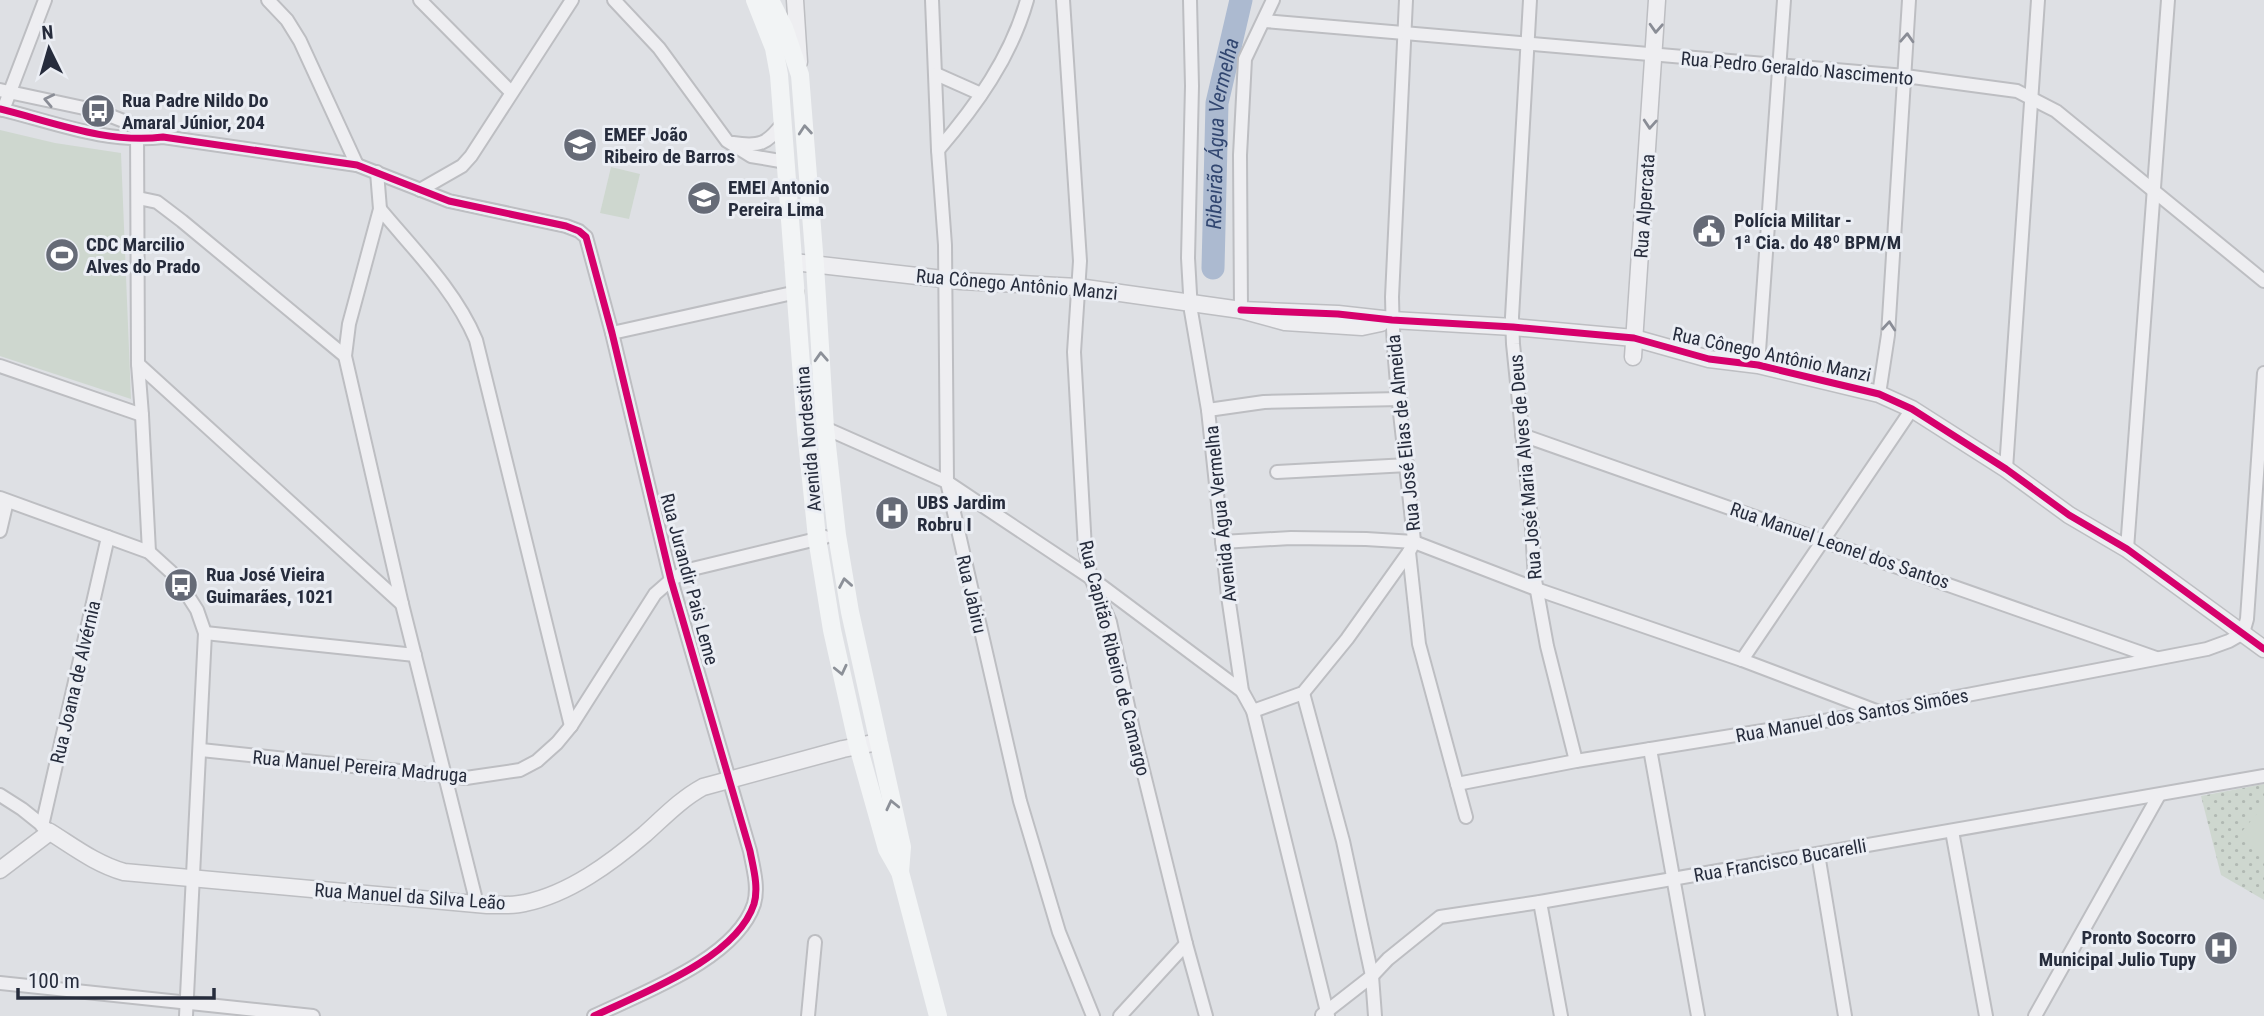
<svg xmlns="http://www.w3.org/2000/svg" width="2264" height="1016" font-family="'Roboto Condensed',sans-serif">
  <defs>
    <pattern id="park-dots" width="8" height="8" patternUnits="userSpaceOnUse" patternTransform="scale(1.75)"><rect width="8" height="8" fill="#ced7cf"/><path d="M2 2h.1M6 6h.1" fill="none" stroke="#b1b9b3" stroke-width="1.8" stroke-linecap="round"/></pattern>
  </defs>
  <rect width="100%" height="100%" fill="#dee0e4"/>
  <polygon fill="url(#park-dots)" points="2264,784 2264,900 2221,875 2201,796"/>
  <g fill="#ced7cf">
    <polygon points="0,130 55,143 121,153 131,399 0,356"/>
    <polygon points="611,167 640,174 629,219 600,213"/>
    <polygon points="2264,805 2264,855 2239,835"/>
  </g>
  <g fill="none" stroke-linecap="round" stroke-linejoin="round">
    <path stroke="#acbad0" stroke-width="23" id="s1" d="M1213,268l4,-165 24,-103"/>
    <g stroke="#bdbec2" stroke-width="16">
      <g id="minor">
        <polyline points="268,0 287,20 300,41 357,165"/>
        <polyline points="420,0 511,92"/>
        <polyline points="614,0 659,48 727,141 751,156 786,162"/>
        <polyline points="932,0 938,150 945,245 947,482 1020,801 1059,932 1093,1016"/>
        <polyline points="1063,0 1080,261 1074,352 1085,549 1091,578 1110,622 1134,734 1186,944 1206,1016"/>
        <polyline points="1190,0 1192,86 1188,258 1191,311 1208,410 1228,596 1242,691 1253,711 1328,1016"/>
        <path d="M1406,0l-14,297c1,82 15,164 22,245l-5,10 10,92 47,173"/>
        <polyline points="1530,0 1512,317 1513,344 1532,528 1535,580 1547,646 1576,761"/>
        <polyline points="1265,21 1905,76 2017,91 2056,111 2264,281"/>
        <polyline points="936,74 981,94"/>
        <polyline points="0,90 98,111 144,129"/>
        <path d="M0,109c53,13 107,35 163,28l194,28 92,36 117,25 13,5 7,6 26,96 59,247 79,271c3,16 9,36 4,53 -18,55 -112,89 -160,112"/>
        <polyline points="3,110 45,0"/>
        <polyline points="137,126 138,364 142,415 149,552"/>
        <path d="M733,143c27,4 34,1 50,-20"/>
        <path d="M938,150c38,-44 73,-93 89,-150"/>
        <polyline points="377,172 380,209 349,324 345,356 402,604 477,904"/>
        <polyline points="420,190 462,166 471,156 572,0"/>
        <polyline points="138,198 157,202 182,221 345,356"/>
        <path d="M380,209c34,41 75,81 96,131l95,386"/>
        <polyline points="1241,310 1240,155 1245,59 1273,0"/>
        <polyline points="612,333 797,292"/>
        <polyline points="138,364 402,604"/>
        <polyline points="1758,365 1784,0"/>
        <polyline points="0,366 142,415"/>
        <polyline points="1879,394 1888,335 1909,0"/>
        <polyline points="1208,410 1264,402 1400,399"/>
        <polyline points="806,430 825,428 947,482 1091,578 1242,691"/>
        <polyline points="1522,435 2156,658"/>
        <polyline points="2006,469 2038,0"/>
        <polyline points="1277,472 1408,465"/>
        <polyline points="0,498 149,552 171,572 181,585 197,610 205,633 186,1016"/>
        <polyline points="0,531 7,501"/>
        <polyline points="1222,542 1291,538 1366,539 1414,542 1536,589 1742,660 1879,712"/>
        <polyline points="2127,549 2168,0"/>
        <polyline points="205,633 415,655"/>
        <polyline points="1742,660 1912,409"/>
        <polyline points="1303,693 1343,841 1372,976 1375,1016"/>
        <polyline points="1253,711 1303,693 1347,639 1409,552"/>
        <polyline points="1650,749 1698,1016"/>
        <polyline points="201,750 466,778 520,770 537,761 557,743 571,726 655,594 671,580 688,570 825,537"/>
        <polyline points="1457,784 1576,761 1879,712 2207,649 2229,641 2243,633 2247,619 2264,373"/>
        <polyline points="0,795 22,809 47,829"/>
        <polyline points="42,826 108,537"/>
        <polyline points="1952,831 1986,1016"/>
        <polyline points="1818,854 1845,1016"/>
        <polyline points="1540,902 1561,1016"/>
        <polyline points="0,983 313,1016"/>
        <polyline points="1322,1015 1372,976 1388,959 1440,917 1540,902 2264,776"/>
        <polyline points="808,1016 815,942"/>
        <polyline points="1120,1016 1186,944"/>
        <polyline points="2035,1016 2159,795"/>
      </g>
    </g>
    <g stroke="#bdbec2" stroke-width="19">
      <g id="tertiary">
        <polyline points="795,0 799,62"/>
        <polyline points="794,262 961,281 1078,287 1241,310 1285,322 1362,327 1381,323"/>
        <polyline points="1241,310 1338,314 1392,320 1513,327 1634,338 1709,359 1758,365 1879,394 1912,409 2006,469 2069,515 2127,549 2264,649"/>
        <polyline points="1633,357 1657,0"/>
        <path d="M0,870l50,-38c24,15 46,32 74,40l363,33c12,0 26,1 38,-2 44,-9 86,-40 120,-69 19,-17 36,-35 58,-47l140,-38 35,-7"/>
      </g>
    </g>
    <use href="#minor" stroke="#eeeef1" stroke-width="12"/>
    <use href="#tertiary" stroke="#eeeef1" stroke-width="16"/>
    <g stroke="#f2f4f5" stroke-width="18">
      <polyline points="755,0 774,48 779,75 806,430 817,538 832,630 858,746 887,849 900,872 938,1016"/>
      <polyline points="770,0 784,28 800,75 815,265 825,428 837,535 850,612 902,847 900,872"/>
    </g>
    <g stroke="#ebeef4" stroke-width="11">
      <g id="cycleway">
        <path d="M0,109c53,13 107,35 163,28l194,28 92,36 117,25 13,5 7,6 26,96 59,247 79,271c3,16 9,36 4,53 -18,55 -112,89 -160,112"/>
        <polyline points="1241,310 1338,314 1392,320 1513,327 1634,338 1709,359 1758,365 1879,394 1912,409 2006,469 2069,515 2127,549 2264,649"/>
      </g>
    </g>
    <use href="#cycleway" stroke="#d6006c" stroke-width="7"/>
  </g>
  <defs><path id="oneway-chevron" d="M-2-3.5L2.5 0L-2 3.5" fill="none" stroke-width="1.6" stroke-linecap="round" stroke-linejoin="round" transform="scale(1.75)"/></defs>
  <g stroke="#8a8d96">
    <use href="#oneway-chevron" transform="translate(1656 28) rotate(93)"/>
    <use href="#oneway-chevron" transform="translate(1907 38) rotate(-87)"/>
    <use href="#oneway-chevron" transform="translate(49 100) rotate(-168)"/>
    <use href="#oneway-chevron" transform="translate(1650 124) rotate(94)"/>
    <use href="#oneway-chevron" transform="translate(1889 326) rotate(-85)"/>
  </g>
  <g stroke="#8c9098">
    <use href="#oneway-chevron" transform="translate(805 130) rotate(-95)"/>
    <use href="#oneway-chevron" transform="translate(821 357) rotate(-93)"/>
    <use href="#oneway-chevron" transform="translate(845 583) rotate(-100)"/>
    <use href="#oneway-chevron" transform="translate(841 670) rotate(77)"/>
    <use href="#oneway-chevron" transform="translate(892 805) rotate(-103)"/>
  </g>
  <defs>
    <g id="bus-disc" transform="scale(1.75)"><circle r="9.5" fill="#666b77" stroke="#ebeef4"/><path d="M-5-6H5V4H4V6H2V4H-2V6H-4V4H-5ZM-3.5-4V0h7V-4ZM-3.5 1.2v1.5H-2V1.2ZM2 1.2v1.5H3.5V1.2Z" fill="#fff"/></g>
    <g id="school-disc" transform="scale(1.75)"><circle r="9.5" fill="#666b77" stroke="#ebeef4"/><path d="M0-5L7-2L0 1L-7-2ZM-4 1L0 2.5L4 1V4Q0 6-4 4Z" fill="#fff"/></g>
    <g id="civic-disc" transform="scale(1.75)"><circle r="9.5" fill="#666b77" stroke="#ebeef4"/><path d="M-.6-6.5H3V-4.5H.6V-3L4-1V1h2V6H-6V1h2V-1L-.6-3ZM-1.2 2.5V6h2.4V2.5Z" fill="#fff"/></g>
    <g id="stadium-disc" transform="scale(1.75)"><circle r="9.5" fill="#666b77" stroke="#ebeef4"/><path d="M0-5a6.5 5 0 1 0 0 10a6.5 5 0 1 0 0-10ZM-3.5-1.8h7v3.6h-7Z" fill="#fff"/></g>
    <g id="hospital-disc" transform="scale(1.75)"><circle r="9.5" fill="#666b77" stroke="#ebeef4"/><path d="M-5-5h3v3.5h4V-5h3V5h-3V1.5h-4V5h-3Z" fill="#fff"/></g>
  </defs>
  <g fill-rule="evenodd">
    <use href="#bus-disc" x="98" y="111"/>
    <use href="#school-disc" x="580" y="145"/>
    <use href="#school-disc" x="704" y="198"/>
    <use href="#civic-disc" x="1709" y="231"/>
    <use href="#stadium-disc" x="62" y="255"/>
    <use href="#hospital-disc" x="892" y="513"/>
    <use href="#bus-disc" x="181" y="585"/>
    <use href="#hospital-disc" x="2221" y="948"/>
  </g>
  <g text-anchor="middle" stroke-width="6" stroke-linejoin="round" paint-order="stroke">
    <g font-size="19" fill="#262c3c" stroke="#ebeef4">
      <text transform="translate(1797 68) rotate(5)" y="7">Rua Pedro Geraldo Nascimento</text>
      <text transform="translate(1644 206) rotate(-86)" y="7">Rua Alpercata</text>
      <text transform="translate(1017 284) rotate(5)" y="7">Rua Cônego Antônio Manzi</text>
      <text transform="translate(1772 354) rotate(12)" y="7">Rua Cônego Antônio Manzi</text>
      <text transform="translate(1403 433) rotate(-96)" y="7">Rua José Elias de Almeida</text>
      <text transform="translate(808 439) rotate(-95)" y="7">Avenida Nordestina</text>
      <text transform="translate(1525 467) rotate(-95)" y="7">Rua José Maria Alves de Deus</text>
      <text transform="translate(1220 514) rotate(-96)" y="7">Avenida Água Vermelha</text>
      <text transform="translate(1840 545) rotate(19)" y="7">Rua Manuel Leonel dos Santos</text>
      <text transform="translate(690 579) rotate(75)" y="7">Rua Jurandir Pais Leme</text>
      <text transform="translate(972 594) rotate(77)" y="7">Rua Jabiru</text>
      <text transform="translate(1115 658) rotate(76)" y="7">Rua Capitão Ribeiro de Camargo</text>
      <text transform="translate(75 682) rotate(-77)" y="7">Rua Joana de Alvérnia</text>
      <text transform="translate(1852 715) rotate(-10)" y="7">Rua Manuel dos Santos Simões</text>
      <text transform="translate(360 766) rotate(5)" y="7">Rua Manuel Pereira Madruga</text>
      <text transform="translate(1780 860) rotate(-10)" y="7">Rua Francisco Bucarelli</text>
      <text transform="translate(410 896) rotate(4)" y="7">Rua Manuel da Silva Leão</text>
    </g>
    <g font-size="19" font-weight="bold" fill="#262c3c" stroke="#ebeef4" text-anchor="start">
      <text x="122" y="107">Rua Padre Nildo Do<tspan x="122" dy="22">Amaral Júnior, 204</tspan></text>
      <text x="604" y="141">EMEF João<tspan x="604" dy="22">Ribeiro de Barros</tspan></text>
      <text x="728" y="194">EMEI Antonio<tspan x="728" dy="22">Pereira Lima</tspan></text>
      <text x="1734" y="227">Polícia Militar -<tspan x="1734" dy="22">1ª Cia. do 48º BPM/M</tspan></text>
      <text x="86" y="251">CDC Marcilio<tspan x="86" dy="22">Alves do Prado</tspan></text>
      <text x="917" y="509">UBS Jardim<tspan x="917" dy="22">Robru I</tspan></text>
      <text x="206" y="581">Rua José Vieira<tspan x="206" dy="22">Guimarães, 1021</tspan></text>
      <text x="2196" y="944" text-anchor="end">Pronto Socorro<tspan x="2196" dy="22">Municipal Julio Tupy</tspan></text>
    </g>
    <g font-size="21" font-style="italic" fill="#314670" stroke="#ebeef4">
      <text dy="7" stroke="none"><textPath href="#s1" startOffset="135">Ribeirão Água Vermelha</textPath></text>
    </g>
  </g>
  <g transform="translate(49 49) rotate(355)" stroke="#ebeef4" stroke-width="5" paint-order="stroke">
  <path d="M0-5L12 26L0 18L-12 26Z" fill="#262c3c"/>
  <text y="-10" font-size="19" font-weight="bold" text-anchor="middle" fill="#262c3c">N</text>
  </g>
  <path d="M18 988v10h196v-10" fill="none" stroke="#262c3c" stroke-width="3.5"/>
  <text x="28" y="988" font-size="21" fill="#262c3c" stroke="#ebeef4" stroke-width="5" paint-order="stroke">100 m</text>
</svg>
